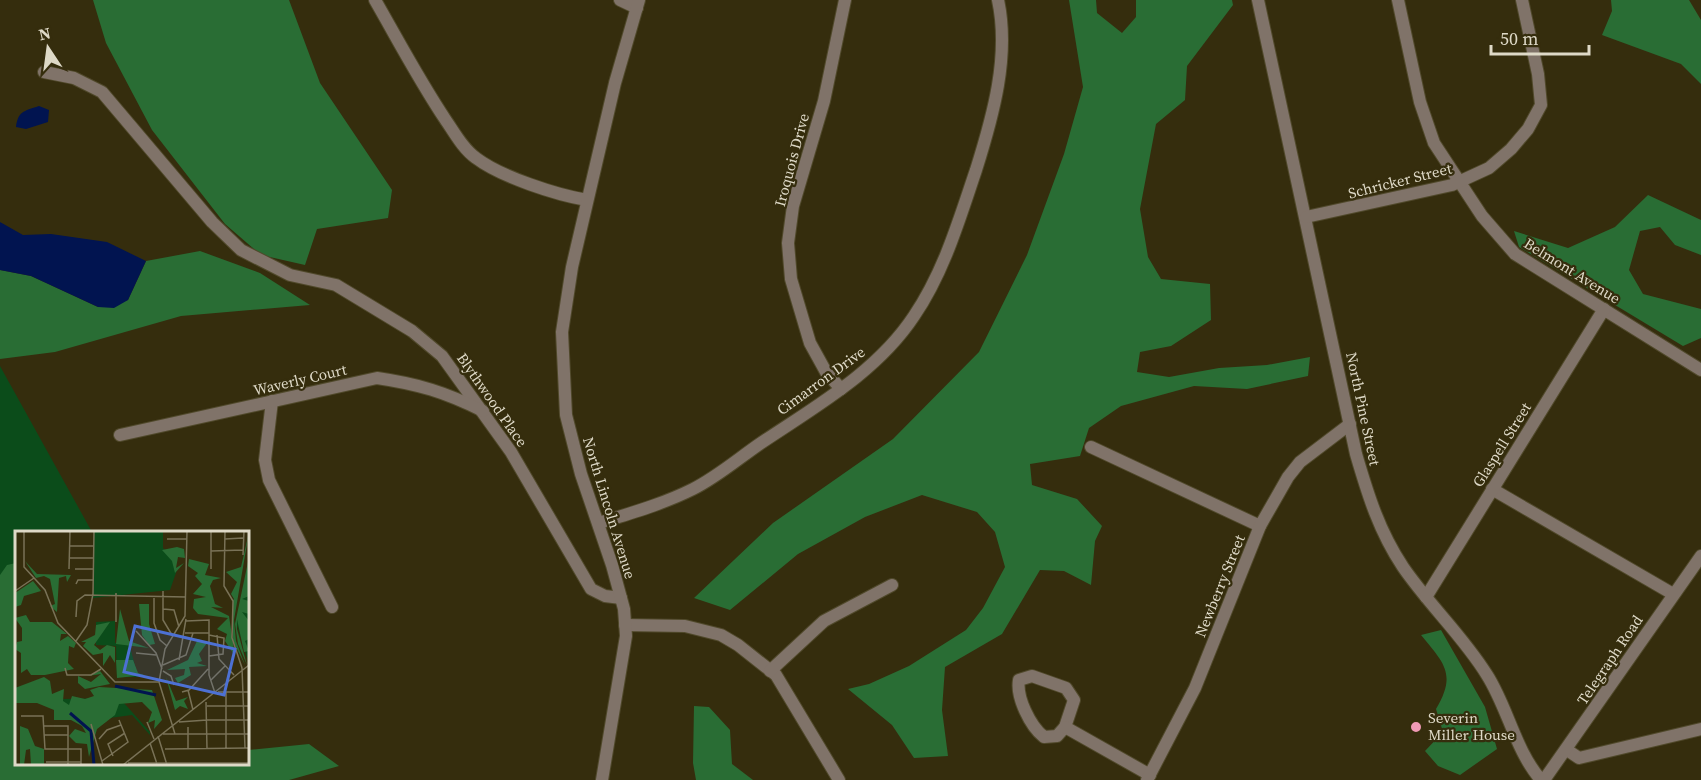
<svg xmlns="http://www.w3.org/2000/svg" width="1701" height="780" font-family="'Source Serif 4',serif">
  <rect width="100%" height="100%" fill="#352d0d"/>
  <polygon fill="#0b4c1a" points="0,366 92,532 16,532 16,764 0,780"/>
  <g fill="#296d34">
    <polygon points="93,0 289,0 320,83 392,190 388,218 317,229 305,265 261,255 225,224 152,130 106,43"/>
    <polygon points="1069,0 1096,0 1097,13 1122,33 1136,17 1136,0 1232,0 1233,5 1187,66 1185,100 1156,124 1140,209 1148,257 1161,279 1210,284 1211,320 1171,346 1140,352 1137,372 1169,377 1219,368 1267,365 1310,357 1308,376 1247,389 1194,386 1121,406 1089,428 1080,456 1030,464 1032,485 1077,499 1102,526 1095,541 1091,585 1064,571 1040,570 1002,634 945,667 942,710 948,756 914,758 892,725 848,689 869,684 909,666 966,630 983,608 1005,567 995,532 977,512 922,495 865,517 798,554 730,610 694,598 773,523 893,439 979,352 1027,255 1064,154 1083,87"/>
    <polygon points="1611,0 1689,0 1701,20 1701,84 1681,64 1602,35 1612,11"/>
    <polygon points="1648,195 1701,220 1701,255 1675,245 1660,227 1640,231 1629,270 1643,294 1701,309 1701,338 1683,346 1519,247 1514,231 1568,248 1615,227"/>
    <polygon points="200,251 260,273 310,305 181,316 55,352 0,359 0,270 31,276 98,307 128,300 146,261"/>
    <polygon points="16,563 16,764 248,764 248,750 309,744 339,766 289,780 0,780 0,575 7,565"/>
    <path d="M1441,630l44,77 12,42 -37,26 -22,-9 -13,-15 18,-19 -7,-23c21,-35 8,-46 -15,-74z"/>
    <polygon points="694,706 709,707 730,730 732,764 753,780 696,780 693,763"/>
  </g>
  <g fill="#011450">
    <path d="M39,106l10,4 -1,12 -22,7 -10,-2c2,-15 7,-16 23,-21z"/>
    <polygon points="0,222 23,235 51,234 107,242 146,261 128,300 114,308 98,307 31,276 0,270"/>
  </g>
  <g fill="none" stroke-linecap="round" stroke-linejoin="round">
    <g stroke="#50492b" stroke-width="14">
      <g id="minor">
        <path d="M375,0c23,40 44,80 70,119 9,13 18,30 31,39 25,19 81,37 111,42"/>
        <polyline points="620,0 637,8"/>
        <path d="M1258,0l98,454c12,41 23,77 47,113 26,38 60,69 84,108 21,33 28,75 54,105"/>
        <polyline points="1398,0 1420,102 1434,143 1482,216 1515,254 1701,370"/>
        <polyline points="44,72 74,78 102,92 212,222 241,250 290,275 336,285 412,331 442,356 511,452 591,589 605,596 621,598"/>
        <polyline points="1306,217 1452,185 1489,168 1511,149 1528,129 1541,105 1538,74 1522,0"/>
        <polyline points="841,389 826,372 810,343 791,279 788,243 793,206 824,101 845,0"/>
        <polyline points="272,401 265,460 269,480 332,607"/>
        <path d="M120,435l257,-57c41,6 68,14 106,33"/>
        <polyline points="1091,447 1260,526"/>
        <polyline points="1492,489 1673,594"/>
        <path d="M599,523c32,-10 64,-19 94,-34 24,-12 46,-31 68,-46 55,-37 116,-71 153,-127 30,-44 45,-96 62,-146 17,-54 34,-114 22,-170"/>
        <polyline points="1426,597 1604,309"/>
        <polyline points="625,625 685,626 721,635 738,645 776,675 839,780"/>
        <polyline points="770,671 824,621 892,585"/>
        <path d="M1032,676l34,12 8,12 -9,27 -8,9 -13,1c-14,-11 -28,-40 -25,-57z"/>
        <polyline points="1065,727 1150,775"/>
        <polyline points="1567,750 1579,758 1701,729"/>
        <polyline points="1147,780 1195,688 1260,526 1288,477 1300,462 1350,424"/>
      </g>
    </g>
    <g stroke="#50492b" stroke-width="14">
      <g id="tertiary">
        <polyline points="602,780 626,636 624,609 612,565 581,474 566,415 562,332 572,267 615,83 639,0"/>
        <polyline points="1544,780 1701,556"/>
      </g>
    </g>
    <use href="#minor" stroke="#807369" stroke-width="12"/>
    <use href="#tertiary" stroke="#807369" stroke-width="12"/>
  </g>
  <circle fill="#f09ab5" stroke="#352d0d" stroke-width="2" cx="1416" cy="727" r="6"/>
  <g text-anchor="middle" stroke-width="4.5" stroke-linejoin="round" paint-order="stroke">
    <g font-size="15" fill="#ded9c7" stroke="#352d0d">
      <text transform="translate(792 160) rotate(-75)" y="5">Iroquois Drive</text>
      <text transform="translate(1400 181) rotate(-14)" y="5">Schricker Street</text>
      <text transform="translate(1572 271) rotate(32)" y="5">Belmont Avenue</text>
      <text transform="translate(300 380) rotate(-13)" y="5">Waverly Court</text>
      <text transform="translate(821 381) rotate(-36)" y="5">Cimarron Drive</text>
      <text transform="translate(492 400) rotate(55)" y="5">Blythwood Place</text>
      <text transform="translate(1363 409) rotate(78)" y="5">North Pine Street</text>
      <text transform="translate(1502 445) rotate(-58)" y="5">Glaspell Street</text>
      <text transform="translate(609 508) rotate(73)" y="5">North Lincoln Avenue</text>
      <text transform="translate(1220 586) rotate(-68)" y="5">Newberry Street</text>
      <text transform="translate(1610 660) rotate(-56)" y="5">Telegraph Road</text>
    </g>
    <g font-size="15" fill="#ded9c7" stroke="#352d0d" text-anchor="start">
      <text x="1428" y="723">Severin<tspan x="1428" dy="17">Miller House</tspan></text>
    </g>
  </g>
  <g transform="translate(15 531)">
    <rect width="234" height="234" fill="#352d0d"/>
    <path d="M79,0h69v17l11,11 3,11 -7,20 -77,8zM230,53h4v81l-13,-44zM100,90v22h14l9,34h-21l-1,-31 -20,-1v-23zM100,162l35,39v3l-18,-20 -45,6 -24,-19v-3l52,-1z" fill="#0b4c1a"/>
    <path d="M234,1l-15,88 2,21 9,24 -12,-24v-41l1,-1 -3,-5 6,-12 -11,-10 15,-5zM162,16l7,2 1,9 -7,-1 -2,11 8,-5 -9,10 -3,-12 -10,-11zM234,26v39l-7,3 7,2v13l-7,-2 7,9v18l-4,2 4,10 -5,1 -7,-33v10l10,36 -9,-21 -3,-20zM174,28l20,5 -4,11 16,3 -8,2 -3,6 5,18 8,4 -12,-1 18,9 6,40 -10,-15 2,-7 -10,-5 11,-11 -30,-4 -5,-6 1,-9 12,-2 -13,-3 9,-10 -7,-8 3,-3 -10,-7zM10,30l12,13 34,1 -4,7 -1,-6 -7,2 -2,34 -7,-6 5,-2 -5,-25 -6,-3 -8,2zM18,50l8,10 -17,5 -3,9 -6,2v-14zM124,73h10v20l6,20 -6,1 -7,-10zM105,78l9,32 20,7 -33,-4zM11,84l4,7h22l15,12h-6l-1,7 8,-5 8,7 -2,5 -5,-2 -1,17 6,6 -29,6h-14l-4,-6 -6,4v-20l-6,-4 2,-7 5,-1v-13l-7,-10zM95,91l-16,23 6,5 7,-5 8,2v16l-5,-8 -7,11v-13l-10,2 -10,-9 3,-4h-5l14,-7 1,-10zM183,108l9,4 -8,11 3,7 -5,2 10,3 -18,1 2,8 -13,8 -3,-5 9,-3 1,-6 -18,1 21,-10zM101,129h17l5,13 6,2 -27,3zM85,140l10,13 -25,5 -7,-6v-7l13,6 10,-8 -14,2zM29,146l6,4 2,13 12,-5 -1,12 6,4 3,-9 13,3 9,-3 -4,-6 9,-3 53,3 10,30 -8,9 1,-9 -7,3 4,-11 -10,-10 -23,2 -4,11 -18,14 -8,28 -2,-13 -11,-1 -7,-7 6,-7 11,4 -4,-7 -11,-6h-17v-10l-17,-7h-22v-15zM151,146l10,24 12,-4 -4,4 4,8 -8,-3 -5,4zM5,195l8,3 7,17 9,3v15l-13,1 -1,-16 -4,1 -2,15h-4z" fill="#296d34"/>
    <path fill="none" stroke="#011450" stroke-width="3" d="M100,155l41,9M55,182l21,18 3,34"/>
    <path fill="none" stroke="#797257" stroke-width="1.5" d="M9,0v36l21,23 13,33 57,59h44M196,0v38M210,0l-1,55 9,15 -1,37 10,30 3,80M152,8h20M210,8l18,-1M55,15h24M196,20l32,-1M228,24l1,-24M55,27h24M54,38l1,-38M60,38h19M61,53l2,-4h16M0,60l19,-13M148,60v29l9,15M139,67v25l6,17 7,6M148,78l11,1 5,17M61,86l1,-16 8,-6 101,2M171,90l23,-1v55l6,18M101,91v-29M121,100l20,22 6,16M170,102h24M202,104l2,24 15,16M61,110l11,-16 6,-31 1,-63M121,122l20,2M194,125l14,-2 1,-16 -15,-3M164,129l7,-41M148,134l23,-10 7,-22M50,137l2,7h24l10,-6M148,140l8,5 3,9M196,149l14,-14M144,151l6,-33 20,-33 2,-85M144,151l16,52M173,159l5,20M167,161l7,-2 19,-21M203,161h31M191,171l1,47M192,175h42M6,185h22l2,33h36v16M192,189h42M132,191l7,17M164,191l28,-2M76,193l12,41M29,195h24v39M173,196v22M148,203h86M29,204h24M143,205l9,29M84,208l8,-9 14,-5M135,212l7,21M211,217v-56M150,218l84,-1M98,225l-5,-12 17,-11M87,230l26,-19 -9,-22M31,231h35M113,232h121M108,234l126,-100"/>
    <path fill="#4d71d4" fill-opacity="0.15" stroke="#4d71d4" stroke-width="3" d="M120,95l100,23 -11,46 -100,-23z"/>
    <rect width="234" height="234" fill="none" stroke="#ded9c7" stroke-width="3"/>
  </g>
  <g transform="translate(48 48) rotate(347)" stroke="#352d0d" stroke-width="4.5" paint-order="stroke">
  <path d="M0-4.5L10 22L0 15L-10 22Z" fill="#ded9c7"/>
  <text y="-9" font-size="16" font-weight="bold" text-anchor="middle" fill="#ded9c7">N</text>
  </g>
  <path d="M1491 45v9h98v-9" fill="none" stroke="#ded9c7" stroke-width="3"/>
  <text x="1500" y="45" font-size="18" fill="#ded9c7" stroke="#352d0d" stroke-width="4.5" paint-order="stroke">50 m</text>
</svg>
